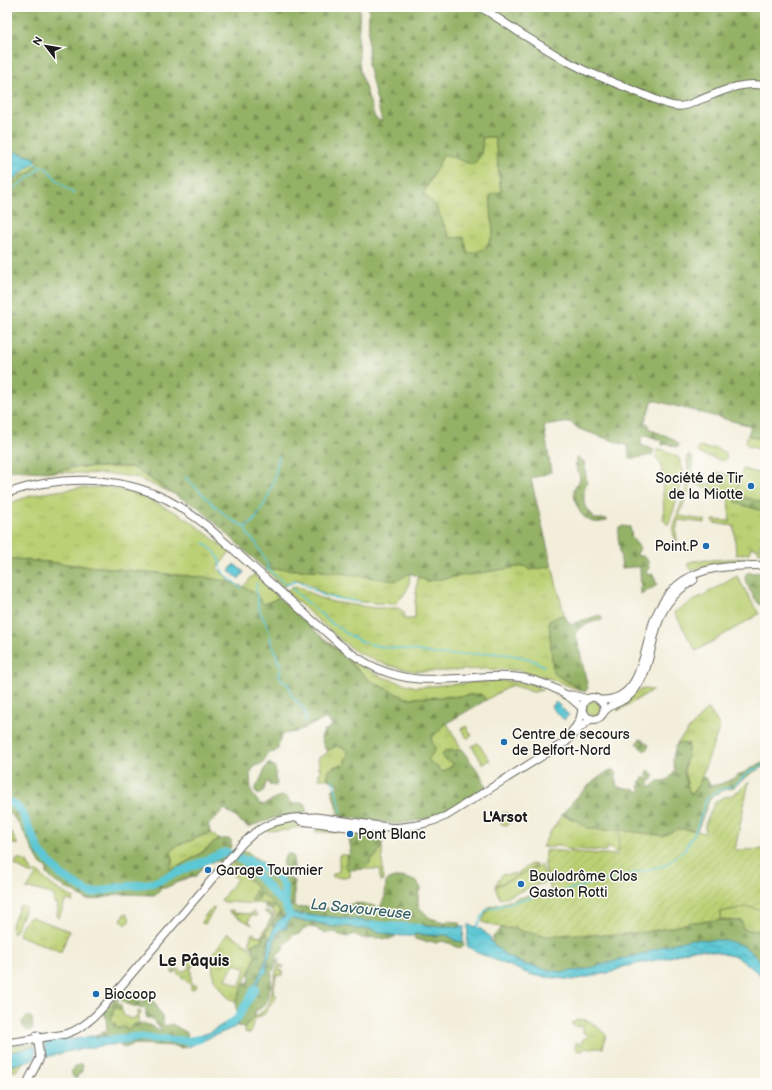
<svg xmlns="http://www.w3.org/2000/svg" width="772" height="1090" font-family="'Balsamiq Sans',sans-serif">
  <defs>
    <pattern id="grass-tufts" width="24" height="20" patternUnits="userSpaceOnUse"><rect width="24" height="20" fill="#bbd074"/><path d="M3 7l-1-3M5 7V3M7 7l1-3M15 17l-1-3M17 17v-4M19 17l1-3" fill="none" stroke="#a0b264"/></pattern>
    <pattern id="forest-firs" width="22" height="20" patternUnits="userSpaceOnUse"><rect width="22" height="20" fill="#94b266"/><path d="M5 1l3.5 6h-7zM16 11l3.5 6h-7z" fill="#789053"/></pattern>
    <pattern id="garden-furrows" width="10" height="10" patternUnits="userSpaceOnUse"><rect width="10" height="10" fill="#bbd074"/><path d="M-1 1l2-2M0 10L10 0M9 11l2-2" fill="none" stroke="#a0b264"/></pattern>
    <pattern id="water-waves" width="16" height="10" patternUnits="userSpaceOnUse"><rect width="16" height="10" fill="#5cc8d5"/><path d="M0 5q4-4 8 0t8 0" fill="none" stroke="#4fabb6"/></pattern>
  </defs>
  <rect width="100%" height="100%" fill="#fdfcf7"/>
  <filter id="ink" filterUnits="userSpaceOnUse"><feTurbulence type="fractalNoise" baseFrequency=".025" numOctaves="2"/><feDisplacementMap in="SourceGraphic" scale="8" xChannelSelector="R" yChannelSelector="G"/><feConvolveMatrix kernelMatrix="1 2 1 2 8 2 1 2 1" color-interpolation-filters="sRGB"/></filter>
  <filter id="wash" filterUnits="userSpaceOnUse"><feTurbulence type="fractalNoise" baseFrequency=".012" numOctaves="4" result="noise"/><feDisplacementMap in="SourceGraphic" scale="16" xChannelSelector="R" yChannelSelector="G"/><feGaussianBlur stdDeviation="0.9" result="paint"/><feColorMatrix in="noise" values="0 0 0 0 0 0 0 0 0 0 0 0 0 0 0 0 0 1.4 0 .05"/><feComposite in="paint" operator="in"/></filter>
  <g filter="url(#wash)">
    <rect width="100%" height="100%" fill="#f3eeda"/>
    <g fill="url(#grass-tufts)" stroke="#6c7648" fill-rule="evenodd">
      <polygon points="483,137 495,137 501,192 490,195 493,234 485,249 468,255 450,239 435,205 423,194 444,154 481,155"/>
      <polygon points="35,158 37,159 39,161 30,173 22,176 7,188 7,185 35,161"/>
      <polygon points="748,435 765,441 765,451 748,446 745,443"/>
      <polygon points="701,446 708,449 715,448 726,453 727,458 723,461 700,454 697,451 699,447"/>
      <polygon points="661,449 678,457 682,465 684,477 669,524 667,524 663,519 664,515 661,462 656,458 657,450"/>
      <polygon points="79,467 132,467 172,493 134,477 108,474 50,472"/>
      <polygon points="717,472 740,478 734,498 737,503 765,512 765,531 759,547 765,549 765,552 758,552 759,549 751,547 749,553 736,555 734,526 713,523 713,520 730,521 728,496 692,483 679,516 705,520 705,523 678,520 676,533 677,540 676,542 673,532 675,521 690,478 711,485 711,480"/>
      <polygon points="107,487 139,495 181,515 193,523 230,552 217,568 231,582 207,578 7,558 7,504 36,494 79,488"/>
      <path d="M765,557v3l-42,2 -28,8c-4,0 -6,0 -7,-4v-3l5,-2z"/>
      <polygon points="524,566 531,570 552,566 564,614 549,621 553,673 585,692 548,678 517,670 481,669 444,671 413,671 386,665 355,651 336,636 287,592 292,587 302,588 317,597 333,602 375,608 398,608 404,612 404,619 415,619 415,602 418,577 427,581"/>
      <path d="M265,569l145,4c-1,16 -3,20 -15,31 -22,-1 -45,-2 -66,-8 -11,-3 -19,-14 -30,-16 -7,-2 -11,3 -17,7z"/>
      <polygon points="254,574 279,598 264,604 253,593 243,587"/>
      <polygon points="321,636 354,662 382,677 402,683 416,687 493,681 507,681 533,684 543,690 533,692 512,685 486,700 481,694 449,697 405,698 369,680"/>
      <polygon points="645,689 653,690 618,711 615,706 640,690"/>
      <path d="M592,701l5,1 4,7 -1,5 -5,3 -9,-4c-1,-7 -1,-9 6,-12z"/>
      <polygon points="708,708 720,726 701,779 692,796 689,791 684,772 689,744 677,743"/>
      <polygon points="447,723 462,750 444,751 455,764 443,772 427,760 435,750 431,738"/>
      <polygon points="337,745 344,748 348,751 349,755 345,760 345,765 343,766 338,765 328,776 328,779 319,779 319,772 321,768 319,768 318,758 326,754 328,750"/>
      <circle cx="505" cy="819" r="6"/>
      <polygon points="562,815 577,821 587,828 600,830 620,830 619,852 614,852 613,849 607,848 606,851 567,849 561,845 555,845 554,847 542,847 551,831"/>
      <polygon points="290,822 300,822 308,824 307,827 305,828 292,828 290,830 264,831 267,828"/>
      <polygon points="7,824 18,845 7,842"/>
      <polygon points="318,828 325,828 339,832 315,832 315,831"/>
      <path d="M211,832l7,7c-14,12 -30,24 -47,31l-1,-3 3,-7 -2,-8 4,-5z"/>
      <path d="M382,841l1,40h-3v-11l-1,-1h-15c4,-4 5,-6 8,-11 6,-7 8,-7 10,-17z"/>
      <polygon points="339,855 348,855 346,862 348,870 350,869 350,877 333,877 333,873 339,872"/>
      <polygon points="17,859 27,862 33,873 32,875 15,865"/>
      <polygon points="532,864 536,865 536,867 518,876 517,873 528,866"/>
      <path d="M37,871c10,12 22,20 37,27l-1,4 -5,-2 -3,2 -6,16 -2,-1 1,-13 -4,-1v-8l-16,-5 -7,-1 -5,1 10,-15 -2,-2z"/>
      <polygon points="514,873 515,877 495,886 502,874 507,875"/>
      <polygon points="20,905 26,907 14,934 11,927"/>
      <path d="M213,907l2,1 -10,16 -3,-1c2,-7 6,-12 11,-16z"/>
      <polygon points="275,907 280,912 272,925 272,926 274,925 268,950 267,952 265,948 268,944 269,937 266,933 275,916 275,913 271,910"/>
      <polygon points="749,907 765,911 765,932 742,929 742,921 720,920 720,912 740,908"/>
      <polygon points="231,910 233,910 233,913 252,914 252,911 256,913 257,915 256,917 252,915 248,921 252,924 252,925 229,912 229,911"/>
      <path d="M266,911l7,3c0,9 -9,18 -11,27l-9,3 -1,3c-4,-4 -2,-9 0,-14l9,4 11,-21 -8,-4z"/>
      <path d="M124,914h3c4,4 3,7 -1,11l-5,-5z"/>
      <path d="M32,917l37,14 -8,21 -43,-17c3,-7 5,-16 14,-18z"/>
      <path d="M228,933l20,12 8,11 -20,45 -7,-2 -15,-20 -1,-4 -1,-20zM235,963l11,6 -7,17 -13,-7z"/>
      <polygon points="279,958 277,964 284,966 283,968 280,967 279,970 283,971 282,975 276,976 273,994 277,996 264,1014 254,1020 250,1034 245,1032 245,1027 255,1017 263,1011 269,1004"/>
      <polygon points="192,961 195,963 195,965 191,966 191,980 193,985 196,984 197,986 192,990 190,988 192,986 175,971 173,974 171,971 180,969 182,972 190,967 188,964"/>
      <polygon points="114,1008 119,1009 121,1008 124,1016 132,1019 137,1017 138,1011 141,1012 137,1024 133,1025 128,1029 116,1028 111,1019"/>
      <path d="M578,1020c12,-2 19,7 27,14l1,1 -3,13h-16l-6,3 -4,-1 -2,-2 1,-6 3,2 3,-2 1,-3 6,-3 -6,-4v-4l-2,-2 -4,1 -6,-4z"/>
      <polygon points="34,1043 35,1046 7,1053 7,1047"/>
      <polygon points="24,1062 24,1063 16,1071 7,1071 7,1068"/>
    </g>
    <g fill="url(#forest-firs)" stroke="#586741" fill-rule="evenodd">
      <path d="M7,7h353l-2,36 2,28 15,47 7,4 -14,-58 1,-57h104l10,5 3,-5h279v434l-17,-6 3,-9 -98,-26 -9,23h3l2,2v3c8,7 26,7 30,18l-2,1 -9,-3 -6,1v-4l-16,-6 -2,2 -2,-1 -1,9 13,5 -2,5 -23,4 -1,-13 -49,-17 -9,-7 -26,4 7,46 -20,7 21,87 -21,4 -7,-4 -97,15 -17,-8 -14,8 -81,-11 -50,-1 -67,-62 -26,-14 -40,-26h-53l-29,5 -43,-2v-282l15,-12 8,-3 9,-12 -2,-2 -30,-10zM483,137h12l6,55 -11,3 3,39 -8,15 -17,5 -4,-17 -14,1 -15,-33 -12,-11 21,-40 29,11 8,-10z"/>
      <path d="M689,455l4,3c-1,5 0,10 -1,15l-2,2 -2,-2 -1,-17z"/>
      <path d="M577,457l7,5 3,21 -3,4v13l2,8 6,6 2,5h12v2c-4,1 -9,2 -13,1 -14,-4 -19,-20 -19,-33l5,-7 1,-5 -5,-13z"/>
      <polygon points="739,493 765,499 765,512 737,503 734,498 735,495"/>
      <polygon points="623,526 630,527 632,538 640,548 637,554 638,556 643,556 648,561 649,568 646,572 648,575 653,574 657,585 641,595 640,567 633,567 622,568 618,536 619,528"/>
      <path d="M7,558l200,20c16,2 32,5 46,14 4,3 7,8 11,12l15,-6 90,82 36,18 44,-1 32,-3 5,6 -39,23 -16,15 4,12 -7,10 15,12 11,-8 -12,-7 2,-6 18,-1 22,29 -1,1 3,6 -32,21 -29,12 -28,5 -58,-8 -7,-25 1,-2 5,-2v-4l-9,-3 -1,-4 1,-6c5,-4 7,-5 14,-4l2,-2 1,-7 2,-2v-4l-4,-3 -7,-2 -9,4 -3,-1 -4,-11 3,-7 8,-5 -5,-8 -32,14 -12,2 -5,10v5l-3,3 -7,1 -5,10 -8,3 -5,7 1,19 8,11 4,2 18,-9 6,1 7,7 5,-1 7,1 1,8 -1,1 -32,5 -26,9 -23,-18 -17,16 3,7 -36,15 -4,5 2,7 -3,8 1,3 8,-4 26,-15 13,-12h10l3,1v7l-3,3h-7l-6,3 2,4 8,-2 2,1 -7,5 -14,2 -5,6 -6,8h-5l-25,11 -5,-1c0,4 -1,6 -5,8l-37,-1 -24,6 -2,-1 -5,1 -11,-6 -1,-2c-5,-3 -10,-2 -13,-7 -7,-1 -11,-7 -15,-11v-5l-4,-4h-2c-10,-16 -19,-43 -34,-54z"/>
      <path d="M765,572v19l-2,2 2,7 -5,5c-4,-4 -14,-20 -15,-26 0,-3 0,-3 2,-6z"/>
      <path d="M564,614l4,8 4,3 2,-2 26,-8 2,2v3l-2,1 -3,-1c-8,4 -18,6 -22,14l2,5 11,49 -3,4 -32,-19 -4,-52z"/>
      <path d="M640,739l4,2 5,4 -1,3 -3,3c-4,-2 -7,-5 -8,-9z"/>
      <path d="M677,743l12,1 -5,28 5,19 3,4 9,-16 3,-2 7,8h6l11,-4 37,-20v5l-12,6 -21,16 -11,3 -7,4 -5,6 -12,30 -5,-1 -14,-1 -15,7 -43,-6h-20l-13,-2 -10,-7 -15,-6c11,-16 31,-35 48,-45l4,1 3,2c-2,4 0,7 -1,10l2,4 15,2 5,3 3,-1 -2,-4 1,-6 4,-4 2,2 2,-1 -1,-3 1,-4h2l4,5 -5,7v2l2,2 7,-6c10,0 13,-3 17,-11 -4,-11 -1,-17 2,-27z"/>
      <path d="M268,763c9,2 8,9 7,16l2,3 -1,4 -7,-1v-3l-3,1 -2,7 -3,4h-4l-3,-4c6,-8 9,-18 14,-27z"/>
      <path d="M357,833c9,2 16,-1 24,3l1,5 -2,9 -4,6 -5,3 -2,5 -5,5 -16,1 -3,-4 6,-17 -2,-10 1,-4z"/>
      <path d="M243,851h4l7,6 19,12 10,4 11,8v25l3,2 8,-1 17,2 8,-1 4,3c5,-1 9,-4 14,-6 10,-4 22,0 32,3l5,-12 1,-13 3,-4 13,-2 14,4 5,7 -3,6v12l12,12 14,4 6,-1 10,2 1,3 -6,2 -2,-2 -11,1 -8,-2 -5,2 -17,-3 -5,7 -18,-2 -8,-6 -47,-6 -27,-2 -3,-1 -4,1 -15,-4 1,2c-3,4 -9,11 -14,13l1,-3 7,-11 -5,-5 -4,3 -6,-2 1,-8 -5,-7 -5,9h-4l-1,-3 6,-11 -25,-25z"/>
      <path d="M288,853l5,3c0,6 2,12 1,19h-4l-6,-7 -1,-2 2,-11z"/>
      <path d="M291,918l5,2 18,2 18,5 14,-1 3,1 22,2 24,6v2c-5,3 -11,3 -15,0l-4,2 -3,-2 -4,2 -7,-1 -8,-4 -7,3 -8,-2c-4,-5 -6,-2 -11,-2 -3,0 -6,-1 -9,-2l-2,-3 -11,-1 -7,7c-5,0 -8,1 -10,7 -5,2 -6,3 -6,9l-6,6 -3,13 -2,3 -1,15 -3,5 -1,10 -6,6 -6,3v6l-10,10c-3,-1 -5,0 -8,-1l1,-3 -3,-6 4,-5 -3,-3v-8l9,-19 2,1 3,-3 -1,-6 7,-18 -2,-5 -2,-4 1,-3 9,-3 1,-6 4,-2 2,4 -1,7 -3,5 3,5 -10,26 -10,16 19,-28c-2,-8 4,-14 6,-21 2,-2 1,-3 1,-6 1,-6 6,-13 12,-12l2,-8z"/>
      <path d="M720,920l22,1 1,8 22,3v32l-51,-22 -132,28c-7,1 -14,2 -21,2 -15,-1 -32,-5 -46,-12 -7,-3 -14,-8 -22,-11 -3,-12 1,-13 9,-21h14l5,3 25,5 22,-2 42,1 34,-3 25,-4 23,-6z"/>
      <polygon points="416,934 438,936 442,935 447,935 456,941 463,942 464,946 461,948 456,947 452,944 442,941 436,943 430,941 426,942 415,939 414,935"/>
      <path d="M118,994l11,3 14,6 5,-7h4l1,5 3,3 1,5c8,6 3,10 8,17l7,-2 14,8 1,2v6l-6,-2 -3,3v2l8,-1v5l-5,1 -5,-2 -40,-2 -11,4 -4,-1 -2,-3 11,-1 5,-2 20,1c-13,-6 -15,-8 -28,-1l-7,-4 -8,2 -5,-3 -9,1h-2l-1,-2 12,-4 -1,-14 -2,-5zM118,998l2,1 6,5 5,1 12,4 1,-1 2,2v5l1,3h5l3,5 5,4 2,4c-12,-5 -22,-13 -34,-2l-6,-2 -3,1h-2l-2,-5 -4,-4 3,-11 5,1 2,-1v-3l-4,-4z"/>
      <path d="M26,1017h4l2,1 1,11c-7,4 -10,-1 -11,-7z"/>
      <path d="M81,1064l1,1 1,2 -2,6 -3,2 -2,4c-9,-6 -3,-12 5,-15z"/>
    </g>
    <g fill="#bbd074" stroke="#6c7648">
      <polygon points="743,469 765,475 765,503 735,494"/>
      <polygon points="737,576 759,614 696,651 674,612"/>
      <polygon points="466,726 472,736 467,738 461,729"/>
      <polygon points="478,743 490,760 483,764 472,746"/>
      <polygon points="232,863 257,888 251,899 252,901 256,902 261,893 275,906 267,904 224,902 221,900 237,879 226,869"/>
      <polygon points="541,865 548,881 500,899 495,887"/>
    </g>
    <polygon fill="url(#garden-furrows)" stroke="#6c7648" points="749,781 735,850 765,849 765,911 749,907 740,908 720,912 720,920 692,922 669,928 644,932 610,935 568,934 546,936 521,931 516,928 502,928 482,922 489,907 522,897 551,891 545,868 545,850 618,855 620,830 663,836 678,829 692,830 705,833 705,824 715,802 721,798 732,795 741,789"/>
    <g fill="url(#water-waves)" stroke="#3c7278">
      <polygon points="7,149 35,158 36,161 7,185"/>
      <polygon points="234,564 244,572 239,579 229,571"/>
      <polygon points="556,702 569,715 564,720 551,707"/>
      <path d="M288,909c3,3 9,6 13,6 5,0 1,-2 6,0l27,2 47,6 8,6 18,2 5,-7c14,3 27,2 41,2l2,2 6,-2h3l-1,16 -7,-1 -9,-6h-5l-4,1 -22,-2 -4,2h-9l-13,-1 -19,-6h-14l-11,-3 -14,1 -18,-5 -18,-2 -5,-2 -3,3 -2,8 -3,-1 -4,3 -5,8v8l-4,5 1,3c-6,6 -4,9 -4,17 -8,3 -11,19 -17,26l-2,-2 1,-3c1,-1 2,-1 2,-2 3,-3 16,-32 16,-36 0,-1 0,-2 0,-3l1,-2c3,-13 4,-29 18,-34v-3l-2,-2z"/>
      <path d="M468,925c10,1 15,5 23,13l-1,3 13,12 11,7 13,5 23,5 11,2 21,-2 63,-17 22,-8 25,-6 18,1h15l19,6 14,13 7,4v15l-28,-21 -31,-7 -13,-1 -23,8 -47,10 -11,5 -24,5 -15,3 -36,-4 -8,-2 -51,-21 -11,-7z"/>
      <path d="M235,1017l3,6 -3,4 -47,20 2,-10c14,1 33,-13 45,-20z"/>
      <path d="M91,1036l7,1 9,-1 5,3 8,-2 7,4c9,-5 18,-6 28,-4v5l-20,-1 -5,2 -22,2 -33,5 -13,3 -15,4 -1,-3 -2,-12 22,-3h10z"/>
      <polygon points="35,1046 36,1058 7,1067 7,1053"/>
    </g>
    <g fill="none" stroke-linecap="round" stroke-linejoin="round">
      <g stroke="#5cc8d5" stroke-width="1.5">
        <polyline points="33,163 46,168 58,181 74,194"/>
        <polyline points="7,194 35,173 41,166"/>
        <polyline points="185,477 216,507 230,519 245,527 248,535 256,543 265,560 268,566 267,570"/>
        <polyline points="245,527 253,522 259,513 267,499 274,480 279,456"/>
        <polyline points="204,543 215,552 219,559 221,569 224,574 241,588"/>
        <polyline points="268,569 286,585 296,581 300,582 323,595 329,597 359,602"/>
        <path d="M257,583l-1,7 3,20 10,20 2,12 5,10 1,7 5,8 -3,8 4,7 5,2c3,4 2,9 4,12 3,5 7,6 10,10 4,3 3,11 4,16"/>
        <path d="M292,589c22,18 44,42 71,53 15,6 33,6 49,8"/>
        <polyline points="413,650 435,654 457,655 494,653 512,655 530,659 544,666"/>
        <polyline points="333,780 340,804"/>
        <polyline points="340,807 341,813"/>
        <polyline points="476,928 486,910 525,899 555,893 666,865 685,849 696,830 707,798 717,791 731,787 740,781 747,773 765,765"/>
      </g>
      <g stroke="#5cc8d5" stroke-width="8">
        <path d="M7,800l9,6 6,7 18,39 21,23 20,13 9,5 8,-1 22,-5 33,-4 72,-31c8,1 15,10 23,8 11,6 35,16 36,28 2,12 -1,16 6,27"/>
        <polyline points="246,861 247,864 253,872 265,883 275,895 284,903"/>
        <polyline points="374,925 420,928"/>
        <polyline points="228,1025 237,1019 255,989"/>
        <polyline points="112,1039 133,1037 190,1041 200,1039"/>
      </g>
    </g>
  </g>
  <g filter="url(#ink)">
    <g fill="none" stroke-linecap="round" stroke-linejoin="round">
      <g stroke="#67665e" stroke-width="9">
        <g id="secondary">
          <path d="M479,7l8,4 33,22 43,26 23,12 73,30c5,2 12,5 18,5 6,1 14,-2 20,-5 22,-8 45,-21 68,-15"/>
          <path d="M7,493c51,-18 109,-18 159,6 15,8 28,17 41,27l132,118c23,19 49,33 79,35 17,1 34,0 51,-1 19,-2 37,-3 55,0 14,3 30,9 42,17 6,3 11,9 16,13"/>
          <polyline points="567,695 572,695 588,699"/>
          <path d="M600,700c43,2 43,-51 54,-80 6,-15 16,-30 29,-39 24,-17 54,-14 82,-16"/>
          <path d="M603,713c7,-9 12,-8 20,-13 7,-3 11,-9 15,-15 13,-20 13,-45 22,-67 6,-16 19,-29 34,-38"/>
          <path d="M572,731c3,-3 5,-6 7,-10 3,-6 2,-17 7,-21 9,-8 23,5 16,15 -6,8 -17,4 -19,-5"/>
          <polyline points="301,821 355,828 378,829"/>
          <path d="M392,828c21,-2 34,-3 54,-12l114,-71 6,-3 15,-15 10,-8"/>
          <path d="M7,1043l59,-9c16,-5 29,-17 39,-29l137,-161 12,-11 8,-5 13,-6 17,-4 24,-1 79,11"/>
          <polyline points="28,1083 29,1079 40,1058 37,1035"/>
        </g>
      </g>
      <use href="#secondary" stroke="#fff" stroke-width="7"/>
    </g>
  </g>
  <g fill="#1f6fb2" stroke="#fdfcf7" stroke-width="1.5">
    <circle cx="751" cy="486" r="4"/>
    <circle cx="706" cy="546" r="4"/>
    <circle cx="504" cy="742" r="4"/>
    <circle cx="350" cy="834" r="4"/>
    <circle cx="208" cy="870" r="4"/>
    <circle cx="521" cy="884" r="4"/>
    <circle cx="96" cy="994" r="4"/>
  </g>
  <g text-anchor="middle" stroke-width="3" stroke-linejoin="round" paint-order="stroke">
    <g font-size="14" fill="#1c1c1c" stroke="#fdfcf7" text-anchor="start">
      <text x="743" y="483" text-anchor="end">Société de Tir<tspan x="743" dy="16">de la Miotte</tspan></text>
      <text x="698" y="551" text-anchor="end">Point.P</text>
      <text x="512" y="739">Centre de secours<tspan x="512" dy="16">de Belfort-Nord</tspan></text>
      <text x="358" y="839">Pont Blanc</text>
      <text x="216" y="875">Garage Tourmier</text>
      <text x="529" y="881">Boulodrôme Clos<tspan x="529" dy="16">Gaston Rotti</tspan></text>
      <text x="104" y="999">Biocoop</text>
    </g>
    <g font-size="15" font-weight="bold" fill="#1c1c1c" stroke="#fdfcf7">
      <text x="505" y="822">L'Arsot</text>
    </g>
    <g font-size="15" font-style="italic" fill="#366166" stroke="#fdfcf7">
      <text transform="translate(361 909) rotate(6)" y="5">La Savoureuse</text>
    </g>
    <g font-size="16" font-weight="bold" fill="#1c1c1c" stroke="#fdfcf7">
      <text x="194" y="966">Le Pâquis</text>
    </g>
  </g>
  <rect width="772" height="1090" fill="none" stroke="#fdfcf7" stroke-width="24"/>
  <g transform="translate(46 46) rotate(301)" stroke="#fdfcf7" stroke-width="3" paint-order="stroke">
  <path d="M0-3L7 15L0 10L-7 15Z" fill="#1c1c1c"/>
  <text y="-6" font-size="11" font-weight="bold" text-anchor="middle" fill="#1c1c1c">N</text>
  </g>
</svg>
